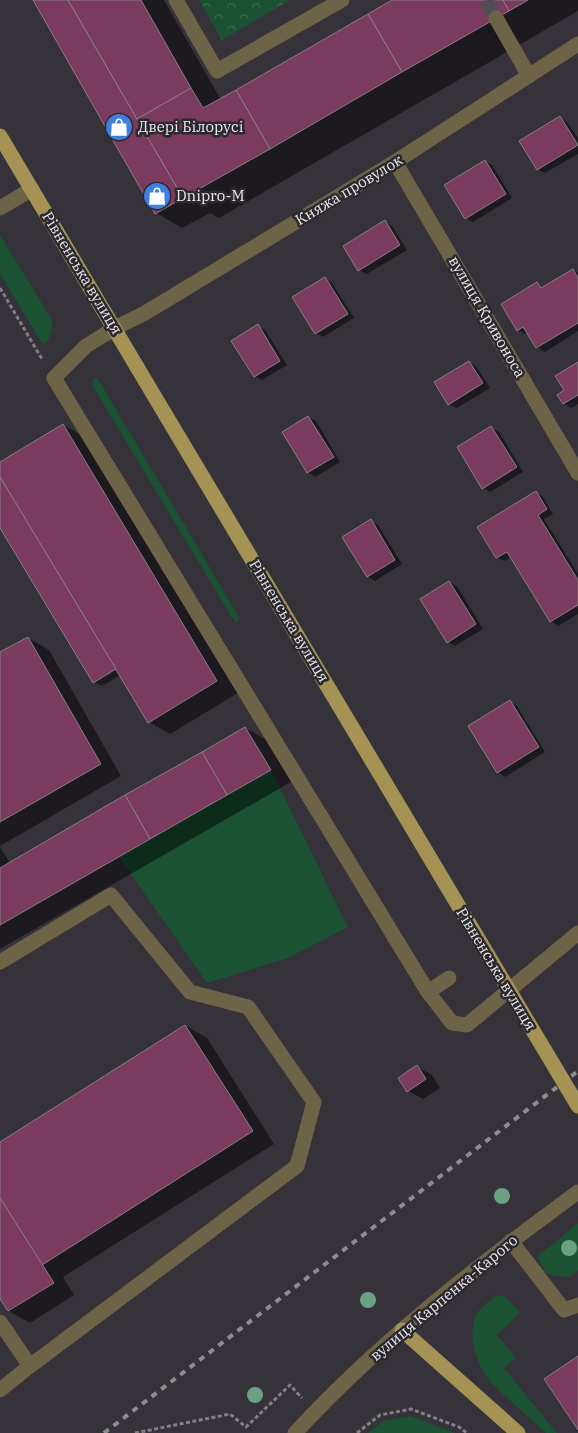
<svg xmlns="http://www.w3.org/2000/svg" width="578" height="1433" font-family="'IBM Plex Serif',serif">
  <defs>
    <pattern id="park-crowns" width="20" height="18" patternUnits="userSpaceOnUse" patternTransform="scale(1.25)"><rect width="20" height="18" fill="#1a5233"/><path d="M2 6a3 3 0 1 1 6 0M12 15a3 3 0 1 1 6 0" fill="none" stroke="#3b6b51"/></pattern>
  </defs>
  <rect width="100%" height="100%" fill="#353239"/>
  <g fill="#1a5233">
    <path d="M0,235l52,85c1,11 -1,18 -9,25l-43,-71z"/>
    <polygon points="97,377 240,619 236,622 231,616 94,388 93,380"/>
    <polygon points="271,770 348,927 288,958 207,983 119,857"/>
    <polygon points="578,1223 578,1271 569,1277 556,1276 546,1273 537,1257"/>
    <path d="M497,1295l9,2 14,16 -23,22 19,23 -12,10 53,65h-11c-18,-17 -39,-34 -56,-52 -14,-15 -24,-49 -13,-68 5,-7 13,-13 20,-18z"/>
    <polygon points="411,1416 455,1433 368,1433 383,1421"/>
  </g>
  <polygon fill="url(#park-crowns)" points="199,0 290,0 222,40"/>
  <g fill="#0007">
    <polygon points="34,0 164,0 221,100 394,0 578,0 578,11 219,218 210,213 182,228 156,213"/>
    <polygon points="560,117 567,122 578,139 578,154 545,173 538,169"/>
    <polygon points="485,161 492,165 512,198 473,222 465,218"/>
    <polygon points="385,221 392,226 407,250 367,274 359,270"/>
    <polygon points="573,270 578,273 578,331 545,352 537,347 528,332 525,334 518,330 537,284 544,288"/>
    <polygon points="325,279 332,283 354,318 323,337 316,333"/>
    <polygon points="258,326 265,330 287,365 262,380 254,376"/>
    <polygon points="469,362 476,366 490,388 457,408 449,404"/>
    <polygon points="578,363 578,404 571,408 564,403 559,395 566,391"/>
    <polygon points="308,417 316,421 340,462 315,477 308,472 283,432"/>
    <polygon points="63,425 85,437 238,693 170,734 149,722 120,675 102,686 94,682 0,525 0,463"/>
    <polygon points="491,428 499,432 523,472 490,492 483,488"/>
    <polygon points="536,492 543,497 553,514 544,519 578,574 578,614 558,626 551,621 512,557 504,561 497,557"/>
    <polygon points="371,521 378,525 402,564 375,581 367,576"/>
    <polygon points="449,582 457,586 483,629 455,646 448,642"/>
    <polygon points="28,638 49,650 121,776 0,846 0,654"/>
    <polygon points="510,701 517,706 545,752 505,777 498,772"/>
    <polygon points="245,728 267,740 291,782 0,949 0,847 10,863"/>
    <polygon points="186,1026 207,1038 274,1144 63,1277 74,1295 30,1323 9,1311 0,1297 0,1143"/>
    <polygon points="417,1067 432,1075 440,1088 423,1099 408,1091"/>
  </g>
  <g fill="#7b3b5f" stroke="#887f84">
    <polygon points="33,0 68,0 183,198 155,214"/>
    <polygon points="68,0 141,0 191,88 137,119"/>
    <polygon points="392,0 503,0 509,11 402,72 368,14"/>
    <polygon points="503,0 528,0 509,11"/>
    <polygon points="368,14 402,72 270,149 236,90"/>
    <polygon points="191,88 203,108 236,90 270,149 183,198 137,119"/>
    <polygon points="560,116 578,145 537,170 519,141"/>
    <polygon points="485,160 506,194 465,219 444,185"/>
    <polygon points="385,220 400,245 358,271 343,246"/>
    <polygon points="573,269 578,278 578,323 536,348 523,327 517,331 501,304 537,282 541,288"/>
    <polygon points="325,277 348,314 315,334 292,297"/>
    <polygon points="258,324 280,361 254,377 231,341"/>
    <polygon points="469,361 483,383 448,405 434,382"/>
    <polygon points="578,362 578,395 563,404 557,395 564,390 555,376"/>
    <polygon points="308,416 334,457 307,473 282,432"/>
    <polygon points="63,424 217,681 148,723 0,477 0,462"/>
    <polygon points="491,426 517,467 482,489 457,447"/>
    <polygon points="0,477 116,669 93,683 0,528"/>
    <polygon points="536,491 547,509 538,515 578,580 578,605 550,622 507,552 496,558 477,527"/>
    <polygon points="371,519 395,560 367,577 342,537"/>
    <polygon points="449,581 476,624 447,643 420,599"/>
    <polygon points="28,637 101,764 0,822 0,652"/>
    <polygon points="510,700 539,747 497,773 468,726"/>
    <polygon points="245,727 271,770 227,795 202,752"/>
    <polygon points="202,752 227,795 150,839 125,795"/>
    <polygon points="125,795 150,839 0,925 0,868"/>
    <polygon points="185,1025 253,1131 42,1265 0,1198 0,1142"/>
    <polygon points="417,1065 426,1079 407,1092 398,1078"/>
    <polygon points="0,1198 54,1283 8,1311 0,1299"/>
    <polygon points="578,1356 578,1430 544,1379"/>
  </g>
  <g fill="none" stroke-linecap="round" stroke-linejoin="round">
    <polyline stroke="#504e54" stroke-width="15" stroke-dasharray="15 8" stroke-linecap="butt" points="486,0 496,18"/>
    <g stroke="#827f85" stroke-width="3" stroke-dasharray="4 2.5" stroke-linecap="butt">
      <polyline points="0,288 42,359"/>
      <polyline points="135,1433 230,1414 246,1427 290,1385 302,1398"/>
      <polyline points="357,1433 380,1415 411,1409 459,1427 467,1433"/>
    </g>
    <g stroke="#6d6447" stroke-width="15">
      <polyline points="176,0 217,71 342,0"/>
      <polyline points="496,18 529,76"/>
      <polyline points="578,44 395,162 145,313 115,328 86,346 54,378 428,992 452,1023 467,1025 578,933"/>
      <polyline points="395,162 578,473"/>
      <polyline points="0,208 32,189"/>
      <polyline points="0,962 111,895 190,992 248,1007 314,1102 297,1166 30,1366 0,1390"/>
      <polyline points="428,992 449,978"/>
      <polyline points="511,1241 564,1310 578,1305"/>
      <polyline points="0,1322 30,1366"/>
      <path d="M295,1433c84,-91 183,-168 283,-241"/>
    </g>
    <g stroke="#a49355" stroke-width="15">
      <polyline points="0,136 137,367"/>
      <polyline points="402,1330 518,1433"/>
    </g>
    <polyline stroke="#8e8c91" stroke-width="4" stroke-dasharray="6 6" stroke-linecap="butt" points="104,1433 578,1071"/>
    <polyline stroke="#a49355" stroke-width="15" points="137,367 578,1106"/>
  </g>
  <g fill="#6ba182">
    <circle cx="502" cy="1196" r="8"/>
    <circle cx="569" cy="1248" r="8"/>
    <circle cx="368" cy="1300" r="8"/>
    <circle cx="255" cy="1395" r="8"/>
  </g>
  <defs>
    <g id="shop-disc" transform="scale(1.4375)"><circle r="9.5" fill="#3f7fe0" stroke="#2b282e"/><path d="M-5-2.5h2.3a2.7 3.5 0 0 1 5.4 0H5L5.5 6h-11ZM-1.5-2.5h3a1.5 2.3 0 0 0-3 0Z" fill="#fff"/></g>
  </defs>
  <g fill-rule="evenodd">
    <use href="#shop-disc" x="119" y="127"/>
    <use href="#shop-disc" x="157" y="196"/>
  </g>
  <g text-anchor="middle" stroke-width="5" stroke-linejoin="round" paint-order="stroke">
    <g font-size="15" fill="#eceaee" stroke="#2b282e" text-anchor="start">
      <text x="138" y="132">Двері Білорусі</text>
      <text x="176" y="201">Dnipro-M</text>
    </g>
    <g font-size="15" fill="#eceaee" stroke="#2b282e">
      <text transform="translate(349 190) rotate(-31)" y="5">Княжа провулок</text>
      <text transform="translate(82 273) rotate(59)" y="5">Рівненська вулиця</text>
      <text transform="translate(487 317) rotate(60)" y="5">вулиця Кривоноса</text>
      <text transform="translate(289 621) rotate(59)" y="5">Рівненська вулиця</text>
      <text transform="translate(496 969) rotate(59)" y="5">Рівненська вулиця</text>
      <text transform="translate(444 1298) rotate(-40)" y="5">вулиця Карпенка-Карого</text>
    </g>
  </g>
</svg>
